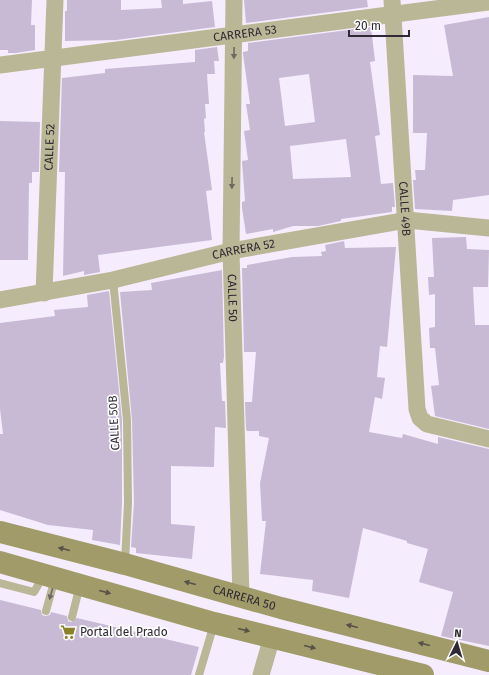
<svg xmlns="http://www.w3.org/2000/svg" width="489" height="675" font-family="'Fira Sans',sans-serif">
  <rect width="100%" height="100%" fill="#f5ecfd"/>
  <g fill="#c8bad5" fill-rule="evenodd">
    <polygon points="0,0 32,0 31,25 35,25 35,50 16,53 8,53 8,50 0,50"/>
    <polygon points="67,0 121,0 121,10 162,8 161,0 183,0 183,4 212,1 215,27 116,40 65,41 65,11 67,11"/>
    <polygon points="244,0 367,0 368,7 246,23"/>
    <polygon points="489,17 489,195 453,200 452,211 415,209 413,180 416,180 415,170 425,170 427,133 413,133 413,75 453,76 444,25"/>
    <path d="M371,27l4,34 -5,1 10,73 -5,1 6,48 12,-1 2,24h-3v5l-51,7v2l-23,5h-25l-20,6v-3l-27,5 -4,-26v-6l3,-1 -3,-40 6,-1 -4,-29 6,-1 -4,-26h4l-7,-50v-2l5,-1v-8zM309,74l6,48 -30,4 -6,-48zM346,139l5,38 -58,2 -3,-33z"/>
    <polygon points="217,47 219,61 214,61 215,74 207,74 209,104 205,104 206,118 204,119 205,132 204,132 212,190 206,191 212,240 98,255 100,272 84,275 84,271 63,276 65,172 59,172 62,78 105,73 105,69 195,62 195,50"/>
    <polygon points="0,121 40,122 39,172 32,172 32,183 29,183 28,260 0,260"/>
    <polygon points="466,237 467,249 489,250 488,287 473,287 475,325 489,325 489,429 435,416 431,386 439,385 435,348 430,348 429,328 435,327 435,294 429,295 428,277 434,277 432,238"/>
    <polygon points="344,241 345,248 396,247 387,347 380,346 377,377 385,378 382,399 375,397 369,432 402,438 403,434 438,444 438,437 489,449 489,646 441,636 453,592 419,582 428,549 407,543 407,541 363,528 349,598 312,591 313,580 260,574 266,521 262,521 260,483 269,438 259,436 259,431 247,431 246,429 245,402 252,402 256,352 244,352 242,268 247,268 247,265 292,257 322,256 321,252 326,251 325,245"/>
    <polygon points="222,270 224,357 223,363 220,363 222,401 225,401 226,428 215,427 214,467 171,466 171,524 195,526 192,559 136,553 136,548 131,547 134,503 132,420 120,292 152,290 151,283"/>
    <polygon points="109,291 122,420 122,503 120,545 92,540 93,530 48,525 0,510 0,434 3,434 0,409 0,323 55,316 54,310 88,307 87,295"/>
    <polygon points="0,600 41,610 42,615 45,616 50,615 51,612 67,616 68,621 71,622 77,618 199,647 191,675 0,675"/>
  </g>
  <g fill="none" stroke-linecap="round" stroke-linejoin="round">
    <g stroke="#bab796" stroke-width="8">
      <polyline points="113,280 127,420 128,503 125,562"/>
      <polyline points="0,583 34,592 44,575"/>
      <polyline points="46,611 55,578"/>
      <polyline points="72,617 80,585"/>
      <polyline points="199,675 214,624"/>
    </g>
    <g stroke="#bab796" stroke-width="17">
      <path id="s1" d="M234,0l-3,251 10,345"/>
      <path id="s2" d="M392,0l25,409 3,9 7,6 62,15"/>
      <path id="s3" d="M0,65l489,-63"/>
      <path id="s4" d="M44,293l11,-293"/>
      <path id="s5" d="M0,300l113,-20 118,-29 176,-31 82,8"/>
      <polyline points="261,675 272,637"/>
    </g>
    <g stroke="#a09b69" stroke-width="22">
      <path id="s6" d="M0,532l125,32 156,44 208,53"/>
      <polyline points="0,562 214,623 423,675"/>
    </g>
  </g>
  <defs><path id="oneway-solid" d="M-6-.8H1V-3.2L6.5 0L1 3.2V.8H-6Z"/></defs>
  <g fill="#6e6960">
    <use href="#oneway-solid" transform="translate(234 53) rotate(91)"/>
    <use href="#oneway-solid" transform="translate(232 183) rotate(91)"/>
    <use href="#oneway-solid" transform="translate(51 594) rotate(106)"/>
  </g>
  <g fill="#575147">
    <use href="#oneway-solid" transform="translate(64 549) rotate(-166)"/>
    <use href="#oneway-solid" transform="translate(190 583) rotate(-165)"/>
    <use href="#oneway-solid" transform="translate(105 592) rotate(15)"/>
    <use href="#oneway-solid" transform="translate(352 626) rotate(-166)"/>
    <use href="#oneway-solid" transform="translate(244 630) rotate(14)"/>
    <use href="#oneway-solid" transform="translate(424 644) rotate(-166)"/>
    <use href="#oneway-solid" transform="translate(310 647) rotate(14)"/>
  </g>
  <defs>
    <g id="supermarket-bare" transform="scale(1.2)"><path d="M-6-5.5h2.5l.6 2H6L4.5 2H-2.5L-4.4-4H-6ZM-1.5 3.2a1.3 1.3 0 1 0 .1 0ZM3 3.2a1.3 1.3 0 1 0 .1 0Z" fill="#8b8129" stroke="#fefefe" stroke-width="2.5" paint-order="stroke"/></g>
  </defs>
  <g fill-rule="evenodd">
    <use href="#supermarket-bare" x="68" y="632"/>
  </g>
  <g text-anchor="middle" stroke-width="3.5" stroke-linejoin="round" paint-order="stroke">
    <g font-size="12" fill="#2f2934" stroke="#fefefe">
      <text dy="4" stroke="none"><textPath href="#s3" startOffset="247">CARRERA 53</textPath></text>
      <text dy="4" stroke="none"><textPath href="#s4" startOffset="146">CALLE 52</textPath></text>
      <text dy="4" stroke="none"><textPath href="#s2" startOffset="209">CALLE 49B</textPath></text>
      <text dy="4" stroke="none"><textPath href="#s5" startOffset="249">CARRERA 52</textPath></text>
      <text dy="4" stroke="none"><textPath href="#s1" startOffset="298">CALLE 50</textPath></text>
      <text transform="translate(114 423) rotate(-93)" y="4">CALLE 50B</text>
      <text dy="4" stroke="none"><textPath href="#s6" startOffset="253">CARRERA 50</textPath></text>
    </g>
    <g font-size="12" fill="#2f2934" stroke="#fefefe" text-anchor="start">
      <text x="80" y="636">Portal del Prado</text>
    </g>
  </g>
  <g transform="translate(457 643) rotate(5)" stroke="#fefefe" stroke-width="3" paint-order="stroke">
  <path d="M0-3L7 15L0 10L-7 15Z" fill="#2f2934"/>
  <text y="-6" font-size="11" font-weight="bold" text-anchor="middle" fill="#2f2934">N</text>
  </g>
  <path d="M349 30v6h60v-6" fill="none" stroke="#2f2934" stroke-width="2"/>
  <text x="355" y="30" font-size="12" fill="#2f2934" stroke="#fefefe" stroke-width="3" paint-order="stroke">20 m</text>
</svg>
